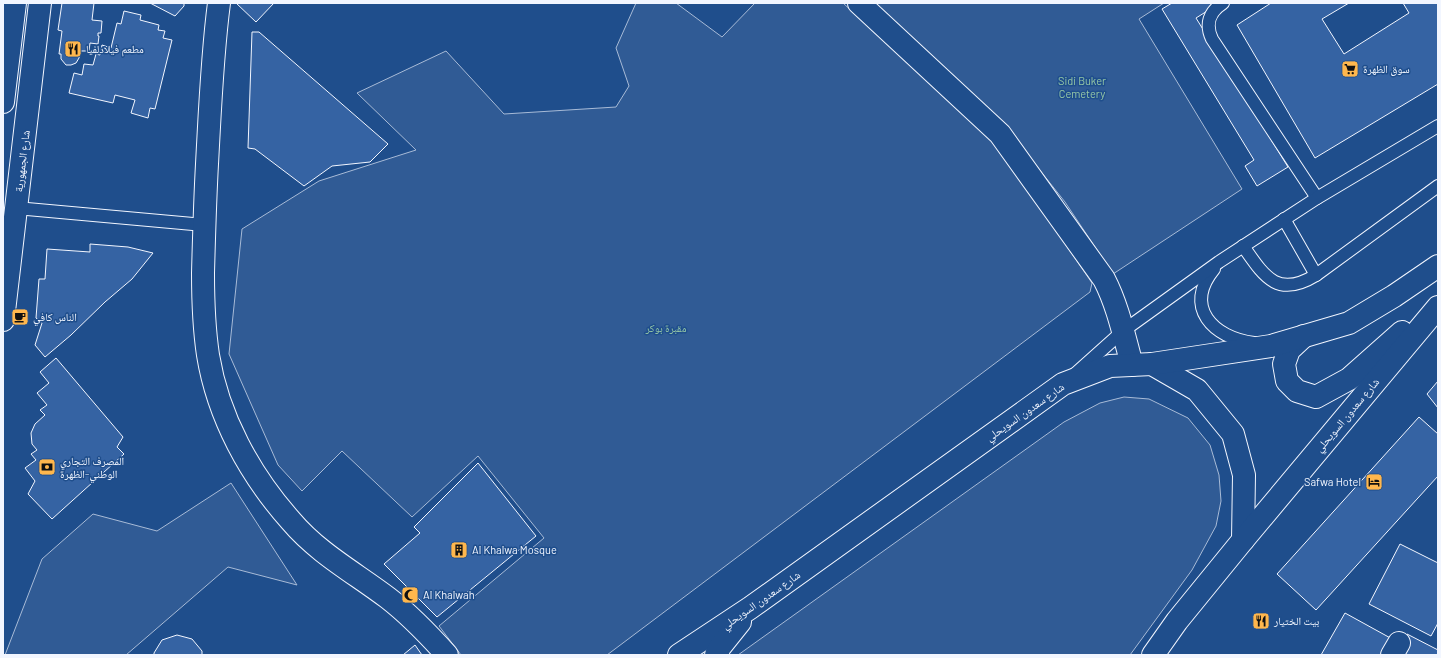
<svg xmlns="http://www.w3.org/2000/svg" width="1441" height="658" font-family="Barlow,'Noto Naskh Arabic',sans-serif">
  <rect width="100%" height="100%" fill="#1f4e8c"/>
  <g fill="#305b95" stroke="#a8bbd7">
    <polygon points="636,3 676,3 722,37 755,3 843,3 995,142 1092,283 1090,292 607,655 461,655 439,626 544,538 478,456 412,517 342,451 302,491 278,465 229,354 242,229 319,181 416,150 357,93 446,51 504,114 616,107 629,86 616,48"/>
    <polygon points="871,3 1164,3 1139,19 1242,189 1113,274 1065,202 1000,120"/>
    <polygon points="1124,397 1149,399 1188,418 1210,445 1219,475 1221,501 1216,526 1192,570 1130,655 738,655 1064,422 1100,403"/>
    <polygon points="231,483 297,585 228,567 126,655 5,655 42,559 93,514 157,531"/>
  </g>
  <g fill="#3563a3" stroke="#f2f6ff">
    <polygon points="62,3 94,3 92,20 102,21 101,33 98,33 98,36 99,36 98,44 90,43 89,51 80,51 79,58 76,63 71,65 66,65 61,59 61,54 59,54 62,31 58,30"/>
    <polygon points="150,3 184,3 184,6 175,16"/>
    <polygon points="236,3 274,3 256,22"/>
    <polygon points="1172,3 1220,3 1196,18 1288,167 1257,186 1245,166 1254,160 1162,9"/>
    <polygon points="1271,3 1349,3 1322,19 1344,54 1409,13 1403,3 1438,3 1438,84 1315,158 1237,25"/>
    <polygon points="124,11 141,15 140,20 159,25 158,30 165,31 163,38 172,40 155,109 150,108 148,118 131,113 135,100 115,95 113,103 69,93 74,73 82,75 84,64 93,65 96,54 100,55 102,45 111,48 117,23 121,24"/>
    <polygon points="252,32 259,32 388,144 370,162 332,166 304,186 255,149 248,148"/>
    <polygon points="90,244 128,247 153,253 132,279 105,302 71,335 45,357 35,345 42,323 36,318 39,279 45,279 47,249 90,252"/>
    <polygon points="56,358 123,437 117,447 124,454 52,519 28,494 35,481 25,468 36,460 31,454 37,450 32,444 31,433 35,424 45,415 40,410 47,405 37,393 49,383 40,372"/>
    <polygon points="1438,381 1438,408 1427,394"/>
    <polygon points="1419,417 1438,434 1438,476 1316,610 1277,574"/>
    <polygon points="478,463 536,536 437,617 384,564 420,533 414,527"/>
    <polygon points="1400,544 1438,563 1438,623 1431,636 1369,604"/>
    <polygon points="1345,613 1394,640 1385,655 1321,655"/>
    <polygon points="1407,634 1438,650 1438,655 1396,655"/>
    <polygon points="177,635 192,639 202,651 202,655 154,655 154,653 162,640"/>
    <polygon points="415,645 422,655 403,655"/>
  </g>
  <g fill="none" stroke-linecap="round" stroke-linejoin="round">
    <g stroke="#f2f6ff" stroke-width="14">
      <g id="service">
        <path d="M1223,3c-14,9 -18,21 -11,36l105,159"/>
        <polyline points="16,208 204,225"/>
        <polyline points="1284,219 1316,275"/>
        <path d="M1243,246c21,30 34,53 73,29l122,-89"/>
        <path d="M1214,269c-31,38 -1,69 40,74"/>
        <polyline points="1075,374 1123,331 1219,262 1317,198 1438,126"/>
      </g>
    </g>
    <g stroke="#f2f6ff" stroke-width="24">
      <g id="minor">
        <path d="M219,3c-7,53 -9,107 -12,161 -2,36 -3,72 -4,109 0,28 1,55 5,82 10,62 42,120 83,166 27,32 64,52 97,77 22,17 41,37 59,57"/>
        <path d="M859,3l141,131 104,145c14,27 20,57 28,86"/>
        <polyline points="1392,655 1399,643"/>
      </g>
    </g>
    <g stroke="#f2f6ff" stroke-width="24">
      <g id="primary">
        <polyline points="3,102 15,3"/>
        <polyline points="3,320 40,3"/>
        <polyline points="1304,336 1289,350 1284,364 1287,381 1297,391 1316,397 1349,379 1402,332"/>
        <polyline points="1152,364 1197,390 1233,434 1244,475 1243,540"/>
        <polyline points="679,655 750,608 1063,384 1110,366 1152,364 1271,346 1349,323 1394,296 1438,266"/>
        <polyline points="716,655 720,647 740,622"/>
        <polyline points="1153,655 1177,621 1243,540 1438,307"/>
      </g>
    </g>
    <use href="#service" stroke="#1f4e8c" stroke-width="12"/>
    <use href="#minor" stroke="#1f4e8c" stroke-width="22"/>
    <use href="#primary" stroke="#1f4e8c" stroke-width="22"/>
  </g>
  <defs>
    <g id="restaurant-square" transform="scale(0.9)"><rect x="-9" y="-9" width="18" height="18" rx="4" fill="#ffb74d" stroke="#1f4e8c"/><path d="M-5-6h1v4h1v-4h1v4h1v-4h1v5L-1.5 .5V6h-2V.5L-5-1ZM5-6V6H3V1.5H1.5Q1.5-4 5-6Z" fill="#111"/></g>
    <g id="supermarket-square" transform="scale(0.9)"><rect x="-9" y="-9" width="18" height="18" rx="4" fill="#ffb74d" stroke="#1f4e8c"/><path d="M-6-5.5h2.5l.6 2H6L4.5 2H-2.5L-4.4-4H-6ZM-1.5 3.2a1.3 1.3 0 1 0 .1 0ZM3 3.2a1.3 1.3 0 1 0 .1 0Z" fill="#111"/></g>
    <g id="cafe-square" transform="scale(0.9)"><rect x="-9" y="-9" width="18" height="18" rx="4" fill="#ffb74d" stroke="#1f4e8c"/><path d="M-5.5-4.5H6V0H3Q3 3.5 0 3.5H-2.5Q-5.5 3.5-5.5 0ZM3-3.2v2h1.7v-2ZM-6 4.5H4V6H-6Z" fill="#111"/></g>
    <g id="bank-square" transform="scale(0.9)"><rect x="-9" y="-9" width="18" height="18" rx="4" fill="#ffb74d" stroke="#1f4e8c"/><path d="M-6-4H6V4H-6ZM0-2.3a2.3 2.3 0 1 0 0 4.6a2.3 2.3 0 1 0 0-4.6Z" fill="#111"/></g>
    <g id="hotel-square" transform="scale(0.9)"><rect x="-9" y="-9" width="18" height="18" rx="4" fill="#ffb74d" stroke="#1f4e8c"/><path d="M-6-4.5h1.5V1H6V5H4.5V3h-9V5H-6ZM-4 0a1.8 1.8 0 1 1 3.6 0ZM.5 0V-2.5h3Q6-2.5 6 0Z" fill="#111"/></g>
    <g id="building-square" transform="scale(0.9)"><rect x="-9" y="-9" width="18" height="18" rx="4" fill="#ffb74d" stroke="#1f4e8c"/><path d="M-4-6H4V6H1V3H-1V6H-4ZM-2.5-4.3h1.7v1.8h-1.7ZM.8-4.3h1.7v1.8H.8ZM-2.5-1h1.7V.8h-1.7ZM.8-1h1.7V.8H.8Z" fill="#111"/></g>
    <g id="mosque-square" transform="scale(0.9)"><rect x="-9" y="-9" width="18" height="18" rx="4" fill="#ffb74d" stroke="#1f4e8c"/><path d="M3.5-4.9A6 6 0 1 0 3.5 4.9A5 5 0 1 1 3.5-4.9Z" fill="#111"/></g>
  </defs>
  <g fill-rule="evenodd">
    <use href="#restaurant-square" x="73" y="49"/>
    <use href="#supermarket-square" x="1350" y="69"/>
    <use href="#cafe-square" x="20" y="317"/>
    <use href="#bank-square" x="47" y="467"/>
    <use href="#hotel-square" x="1374" y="482"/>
    <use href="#building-square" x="459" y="550"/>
    <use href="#mosque-square" x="410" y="595"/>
    <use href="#restaurant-square" x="1261" y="621"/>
  </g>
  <g text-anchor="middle" stroke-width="3" stroke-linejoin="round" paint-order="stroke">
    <g font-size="11" fill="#f2f6ff" stroke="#1f4e8c" text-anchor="start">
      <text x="86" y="53">مطعم فيلادلفيا</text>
      <text x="1363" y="73">سوق الظهرة</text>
      <text x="33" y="321">الناس كافي</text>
      <text x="60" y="465">المصرف التجاري<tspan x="60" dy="13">الوطني-الظهرة</tspan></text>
      <text x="1361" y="486" text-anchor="end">Safwa Hotel</text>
      <text x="472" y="554">Al Khalwa Mosque</text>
      <text x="423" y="599">Al Khalwah</text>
      <text x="1274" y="625">بيت الختيار</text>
    </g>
    <g font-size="11" fill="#97c8a6" stroke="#1f4e8c">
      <text x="1082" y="85">Sidi Buker<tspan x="1082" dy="13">Cemetery</tspan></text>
      <text x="666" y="332">مقبرة بوكر</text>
    </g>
    <g font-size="11" fill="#f2f6ff" stroke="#1f4e8c">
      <text transform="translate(22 161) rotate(-83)" y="4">شارع الجمهورية</text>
      <text transform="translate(1025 412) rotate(-35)" y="4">شارع سعدون السويحلي</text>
      <text transform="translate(1347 415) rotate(-50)" y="4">شارع سعدون السويحلي</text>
      <text transform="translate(761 600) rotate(-35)" y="4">شارع سعدون السويحلي</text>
    </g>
  </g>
  <rect width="1441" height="658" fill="none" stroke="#f2f6ff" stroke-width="8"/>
</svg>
